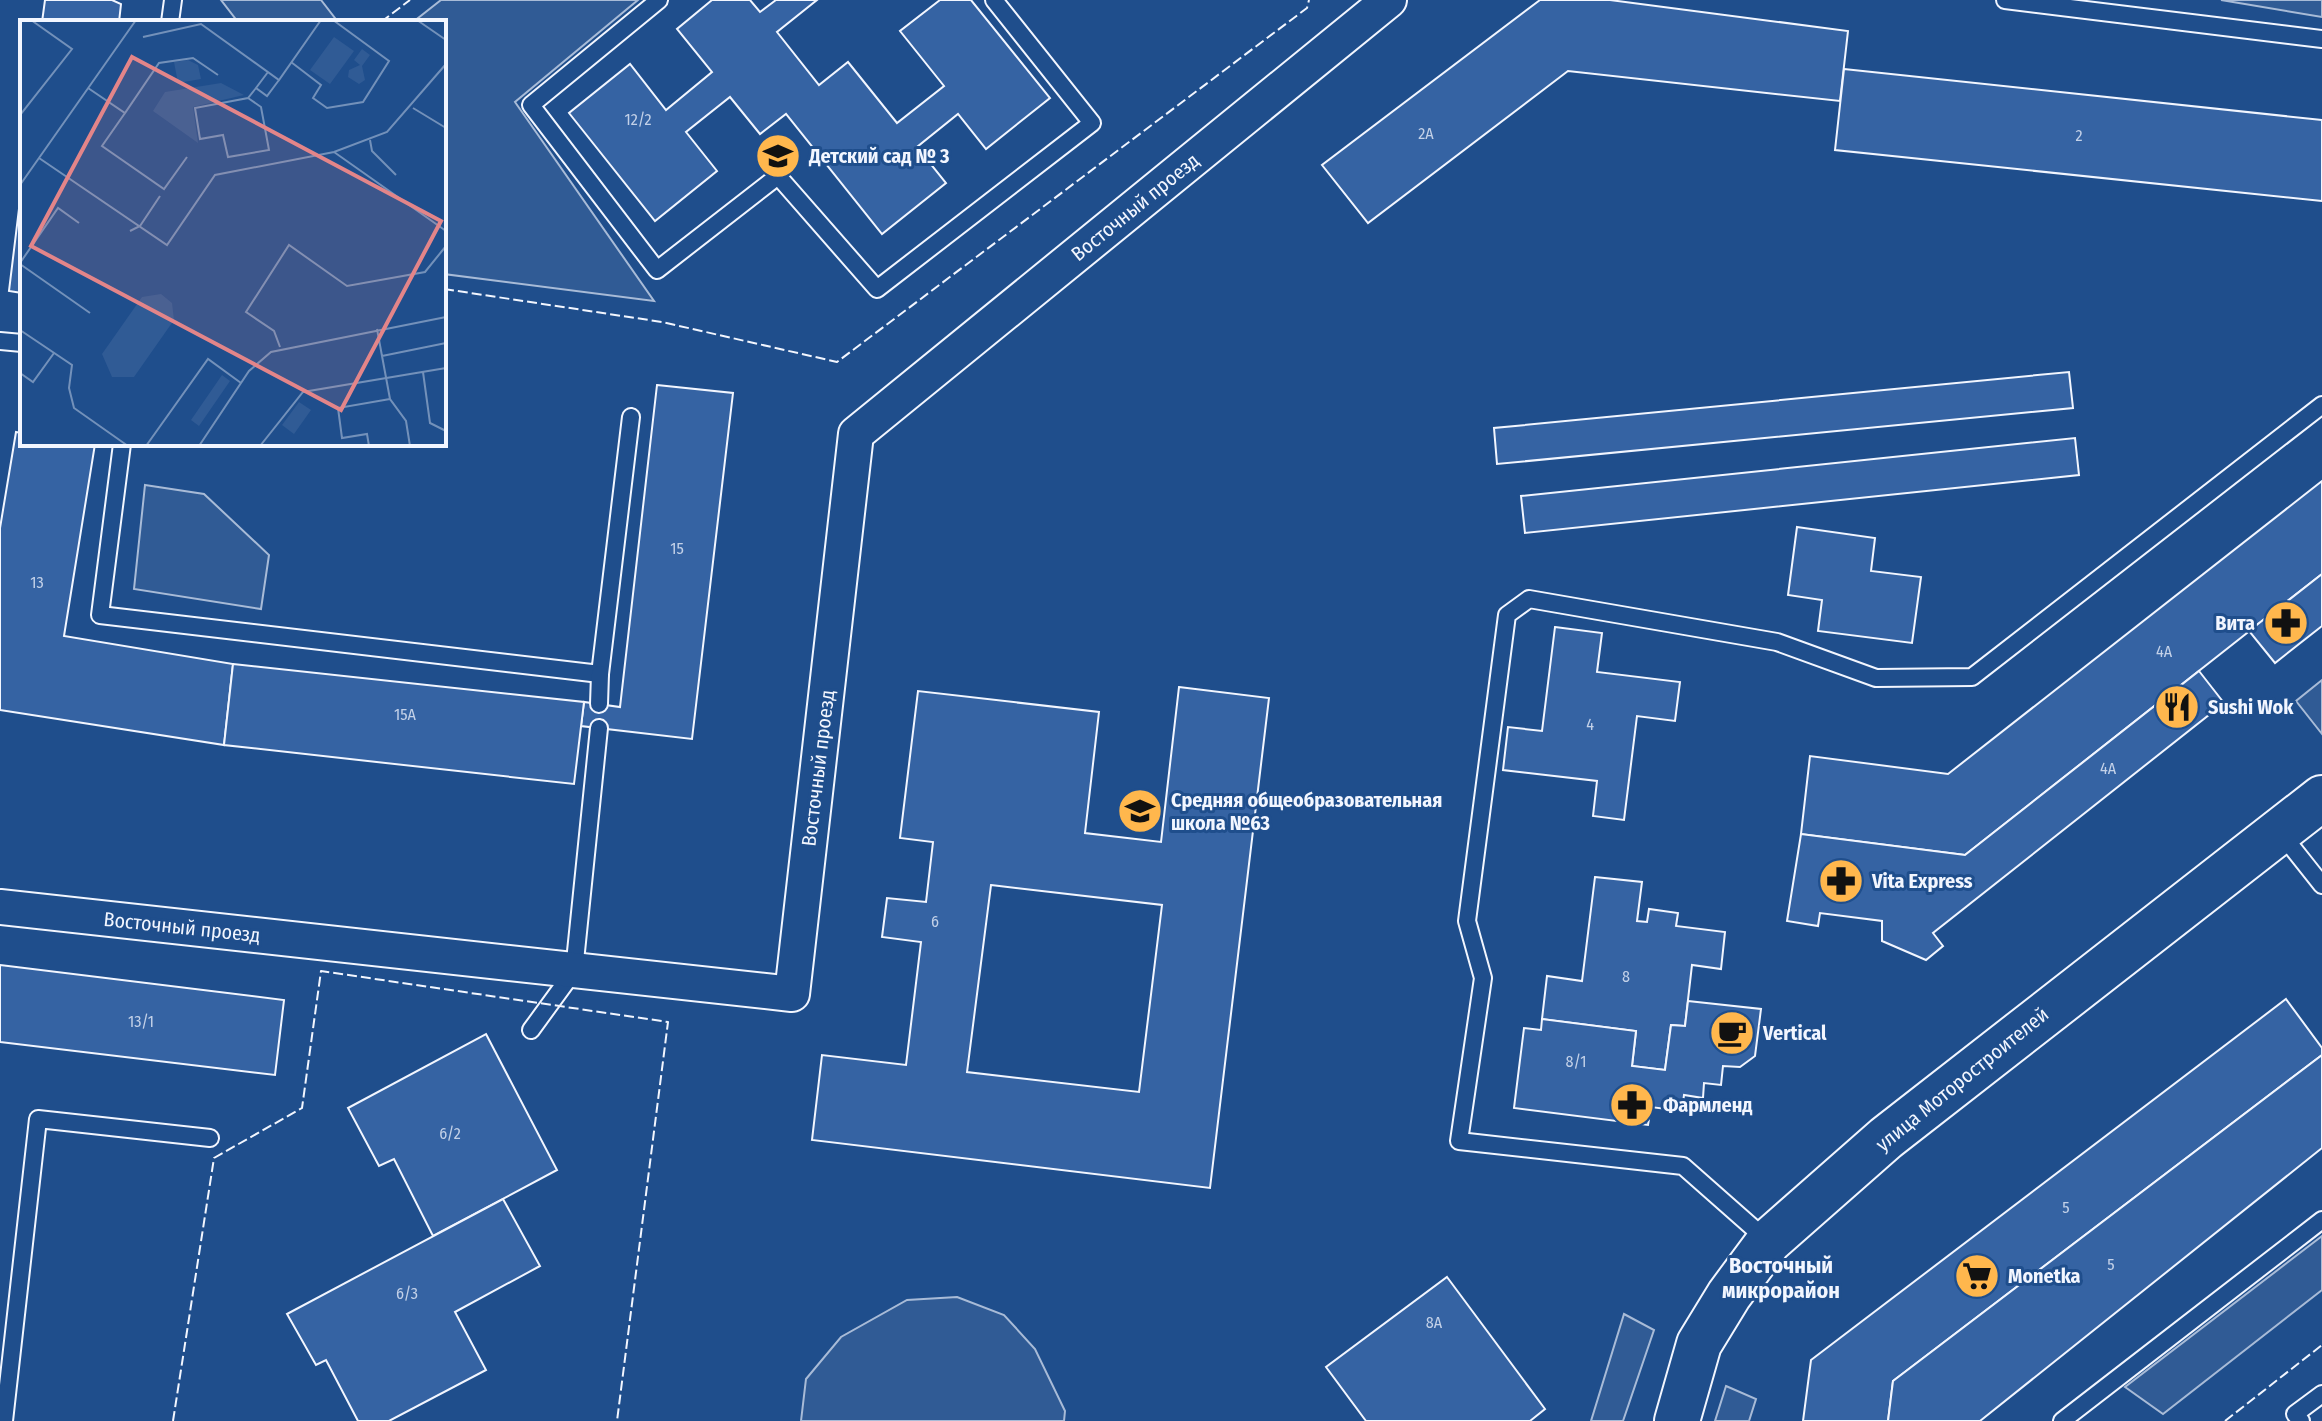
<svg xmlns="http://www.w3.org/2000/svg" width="2322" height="1421" font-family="'Fira Sans Condensed',sans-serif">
  <rect width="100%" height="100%" fill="#1f4e8c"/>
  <g fill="#305b95" stroke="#a8bbd7" stroke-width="2">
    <polygon points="221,0 321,0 338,22 238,22"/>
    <polygon points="441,0 638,0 515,102 654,301 444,274 444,22 413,22"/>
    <polygon points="2221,0 2322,0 2322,17"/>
    <polygon points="145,485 204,494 269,555 261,609 134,589"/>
    <polygon points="2322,680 2322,734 2296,701"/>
    <polygon points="2322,1236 2322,1290 2163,1414 2125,1387"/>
    <polygon points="957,1297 1004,1315 1035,1349 1065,1411 1064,1421 801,1421 806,1379 841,1337 907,1300"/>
    <polygon points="1624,1314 1654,1330 1623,1421 1591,1421"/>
    <polygon points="1726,1386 1756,1399 1749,1421 1715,1421"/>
  </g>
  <g fill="#3563a3" stroke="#f2f6ff" stroke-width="2" fill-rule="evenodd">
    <polygon points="45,0 112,0 121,4 119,22 42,22"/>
    <polygon points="712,0 750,0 760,12 776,0 817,0 777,32 819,85 848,62 897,123 944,86 900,31 940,0 971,0 1050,98 986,149 958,114 917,147 946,183 882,234 786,114 760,134 730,97 686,132 717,171 655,221 569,113 630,64 666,110 712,72 677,29"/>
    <polygon points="1540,0 1610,0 1848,31 1840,101 1568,71 1368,223 1322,165"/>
    <polygon points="1844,69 2322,120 2322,201 1835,150"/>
    <polygon points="22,184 22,293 9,291"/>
    <polygon points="2069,372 2073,408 1497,464 1494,428"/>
    <polygon points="657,385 733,393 692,739 581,726 584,702 620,707"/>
    <polygon points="16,432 22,433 22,444 95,444 64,636 233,664 224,745 0,710 0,528"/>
    <polygon points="2075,438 2079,475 1525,533 1521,496"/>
    <polygon points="2322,481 2322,574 1965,855 1801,834 1810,756 1948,774"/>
    <polygon points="1797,527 1875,538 1871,571 1921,577 1912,643 1818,631 1822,600 1788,595"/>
    <polygon points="2322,574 2322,626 2275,663 2249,631"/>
    <polygon points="1555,627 1602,633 1597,672 1680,682 1675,721 1637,716 1624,820 1593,816 1597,781 1503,770 1508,727 1542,731"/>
    <polygon points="233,664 584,702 574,784 224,745"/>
    <polygon points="2199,671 2224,703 1933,933 1943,946 1926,960 1882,941 1882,921 1820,913 1818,926 1787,921 1801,834 1965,855"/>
    <path d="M1179,687l90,11 -59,490 -398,-48 10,-85 84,10 15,-123 -39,-5 5,-39 39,4 7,-60 -33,-4 18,-147 181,21 -14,121 76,9zM991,885l171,20 -23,187 -172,-20z"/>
    <polygon points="1595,877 1642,882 1637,921 1647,922 1649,909 1678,913 1676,926 1725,932 1721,969 1692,965 1685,1026 1671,1025 1665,1070 1632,1066 1636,1031 1542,1019 1547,976 1582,981"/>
    <polygon points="0,965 284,1000 275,1075 0,1042"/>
    <polygon points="2286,999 2322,1048 2322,1055 1893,1381 1888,1421 1803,1421 1811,1360"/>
    <polygon points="1688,1001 1761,1009 1755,1056 1740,1067 1723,1066 1721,1085 1704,1083 1703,1098 1684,1095 1682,1111 1651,1107 1648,1125 1514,1108 1524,1028 1541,1030 1542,1019 1636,1031 1632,1066 1665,1070 1671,1025 1685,1026"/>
    <polygon points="486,1034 557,1170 433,1236 394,1159 379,1166 348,1108"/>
    <polygon points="2322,1055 2322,1148 1980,1421 1888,1421 1893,1381"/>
    <polygon points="503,1199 540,1266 455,1312 486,1370 389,1421 358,1421 326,1360 316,1365 287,1314"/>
    <polygon points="1447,1277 1545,1409 1530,1421 1366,1421 1326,1367"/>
  </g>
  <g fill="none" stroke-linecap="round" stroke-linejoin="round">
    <g stroke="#f2f6ff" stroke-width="20">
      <g id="lane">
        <polyline points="659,0 531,105 657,270 778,176 877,289 1092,123 994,0"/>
        <polyline points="2005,0 2322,39"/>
        <polyline points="170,22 173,0"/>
        <polyline points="0,341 22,343"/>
        <polyline points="122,444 100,615 600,674 631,417"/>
        <polyline points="599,704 600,674"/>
        <polyline points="2280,832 2322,885"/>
        <polyline points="531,1030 574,971 599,728"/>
        <polyline points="1768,1241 1683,1166 1459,1141 1483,978 1467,921 1507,615 1529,599 1777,642 1876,678 1972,677 2322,405"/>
        <polyline points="4,1421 38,1119 210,1138"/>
        <polyline points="2062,1421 2322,1220"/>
        <polyline points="2301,1421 2295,1414 2322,1394"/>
      </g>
    </g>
    <g stroke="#f2f6ff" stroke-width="38">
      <polyline id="street" points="0,907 792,994 856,434 1389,0"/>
    </g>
    <g stroke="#f2f6ff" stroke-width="48">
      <polyline id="secondary" points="1677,1421 1699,1344 1729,1295 1769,1241 1886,1138 2322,798"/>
    </g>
    <use href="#lane" stroke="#1f4e8c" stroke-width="16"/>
    <use href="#street" stroke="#1f4e8c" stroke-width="34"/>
    <use href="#secondary" stroke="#1f4e8c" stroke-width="44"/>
    <g stroke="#f2f6ff" stroke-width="2" stroke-dasharray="10 4" stroke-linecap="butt">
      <polyline points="381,22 410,0"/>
      <polyline points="444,289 662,322 837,362 1307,8 1309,0"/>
      <polyline points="173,1421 214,1158 302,1108 321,971 668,1022 617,1421"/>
      <polyline points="2225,1421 2322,1345"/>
    </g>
  </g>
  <defs>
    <g id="school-disc" transform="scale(2.3)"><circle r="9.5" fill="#ffb74d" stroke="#1f4e8c"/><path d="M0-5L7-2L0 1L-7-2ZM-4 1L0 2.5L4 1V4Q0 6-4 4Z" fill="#111"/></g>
    <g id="pharmacy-disc" transform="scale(2.3)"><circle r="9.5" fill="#ffb74d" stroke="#1f4e8c"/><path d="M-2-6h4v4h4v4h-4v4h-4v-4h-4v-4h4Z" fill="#111"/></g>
    <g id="restaurant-disc" transform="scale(2.3)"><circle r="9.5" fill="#ffb74d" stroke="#1f4e8c"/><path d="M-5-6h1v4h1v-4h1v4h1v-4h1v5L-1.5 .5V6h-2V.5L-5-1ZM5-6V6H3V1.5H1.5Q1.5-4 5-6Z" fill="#111"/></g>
    <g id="cafe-disc" transform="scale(2.3)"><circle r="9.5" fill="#ffb74d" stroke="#1f4e8c"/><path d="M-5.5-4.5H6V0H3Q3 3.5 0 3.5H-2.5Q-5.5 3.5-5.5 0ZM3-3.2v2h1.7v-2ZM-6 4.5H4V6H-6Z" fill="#111"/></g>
    <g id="supermarket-disc" transform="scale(2.3)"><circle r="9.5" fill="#ffb74d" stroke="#1f4e8c"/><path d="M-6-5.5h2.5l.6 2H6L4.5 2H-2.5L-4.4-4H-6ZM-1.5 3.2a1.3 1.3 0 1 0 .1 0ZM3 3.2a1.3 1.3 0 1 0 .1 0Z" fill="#111"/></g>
  </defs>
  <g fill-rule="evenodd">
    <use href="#school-disc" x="778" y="156"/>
    <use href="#pharmacy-disc" x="2286" y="623"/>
    <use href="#restaurant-disc" x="2177" y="707"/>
    <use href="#school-disc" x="1140" y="811"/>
    <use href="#pharmacy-disc" x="1841" y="881"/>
    <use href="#cafe-disc" x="1732" y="1033"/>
    <use href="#pharmacy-disc" x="1632" y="1105"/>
    <use href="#supermarket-disc" x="1977" y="1276"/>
  </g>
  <g text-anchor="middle" stroke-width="6" stroke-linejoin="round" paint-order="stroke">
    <g font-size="16" fill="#c3d1e8">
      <text x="638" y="125">12/2</text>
      <text x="1426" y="139">2А</text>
      <text x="2079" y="141">2</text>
      <text x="677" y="554">15</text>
      <text x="37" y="588">13</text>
      <text x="2164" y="657">4А</text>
      <text x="405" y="720">15А</text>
      <text x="1590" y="730">4</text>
      <text x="2108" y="774">4А</text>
      <text x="935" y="927">6</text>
      <text x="1626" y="982">8</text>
      <text x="141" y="1027">13/1</text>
      <text x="1576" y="1067">8/1</text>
      <text x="450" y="1139">6/2</text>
      <text x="2066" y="1213">5</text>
      <text x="2111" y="1270">5</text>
      <text x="407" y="1299">6/3</text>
      <text x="1434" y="1328">8А</text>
    </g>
    <g font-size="20" font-weight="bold" fill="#f2f6ff" stroke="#1f4e8c" text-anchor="start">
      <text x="809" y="163">Детский сад № 3</text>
      <text x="2255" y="630" text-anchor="end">Вита</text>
      <text x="2208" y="714">Sushi Wok</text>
      <text x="1171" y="807">Средняя общеобразовательная<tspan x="1171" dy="23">школа №63</tspan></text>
      <text x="1872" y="888">Vita Express</text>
      <text x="1763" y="1040">Vertical</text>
      <text x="1663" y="1112">Фармленд</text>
      <text x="2008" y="1283">Monetka</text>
    </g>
    <g font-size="20" fill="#f2f6ff" stroke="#1f4e8c">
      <text transform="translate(1135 207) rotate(-39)" y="7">Восточный проезд</text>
      <text transform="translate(818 768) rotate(-83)" y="7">Восточный проезд</text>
      <text transform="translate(182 927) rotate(6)" y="7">Восточный проезд</text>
      <text transform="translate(1962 1079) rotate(-39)" y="7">улица Моторостроителей</text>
    </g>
    <g font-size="22" font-weight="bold" fill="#f2f6ff" stroke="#1f4e8c">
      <text x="1781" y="1273">Восточный<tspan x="1781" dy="25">микрорайон</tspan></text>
    </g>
  </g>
  <g transform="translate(20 20)">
    <rect width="426" height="426" fill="#1f4e8c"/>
    <path d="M314,17l20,14 -24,33 -20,-14zM342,29l8,6 -8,11 3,14 -6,4 -11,-7 1,-7 11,-5 -6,-5zM168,40l10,5 3,14 -23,4 -4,-21zM201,63l23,12 -51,12 5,36 -45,-32 12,-19zM141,274l11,9 2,17 -40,57h-22l-10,-23 40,-57zM202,355l8,6 -31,45 -8,-6zM279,382l12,8 -17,24 -12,-9z" fill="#305b95"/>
    <path fill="none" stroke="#7391ba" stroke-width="2" d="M397,0l29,20M123,17l58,-13 78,56 42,-60M271,42l30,23 -8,13 14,10 36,-6 26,-41 -56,-41M248,52l-12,16 11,8 12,-16M68,68l37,25 34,-50 34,-5 25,17M228,78l13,9 8,43 -41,7 -5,-22 -23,4 -5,-31 53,-10 8,-10M393,88l33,20M105,93l-23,33 62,43 23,-32M0,107l1,-13 51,-65 -41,-29M350,120l2,11 24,24M314,132l112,79M19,138l128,87 48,-70 119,-23 53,-20 59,-68M0,165l116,-165M110,211l10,-5 20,-30M0,243l38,-55 21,15M0,244l70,49M357,309l13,70 16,22 4,25M0,310l52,35 -3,23 5,20 54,38M260,327l-6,-16 -28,-19 43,-67 58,41 78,-14 21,-26M362,336l64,-13M403,352l7,51 16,8M0,353l13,9 21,-29M126,426l62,-87 33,24M179,426l50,-75 22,-19 175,-35M240,426l43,-54 143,-24M349,426l-2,-12 -25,4 -4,-30 52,-9"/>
    <path fill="#e38589" fill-opacity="0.15" stroke="#e38589" stroke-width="4" d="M112,37l309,164 -100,189 -310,-164z"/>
    <rect width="426" height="426" fill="none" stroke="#f2f6ff" stroke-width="4"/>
  </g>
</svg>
